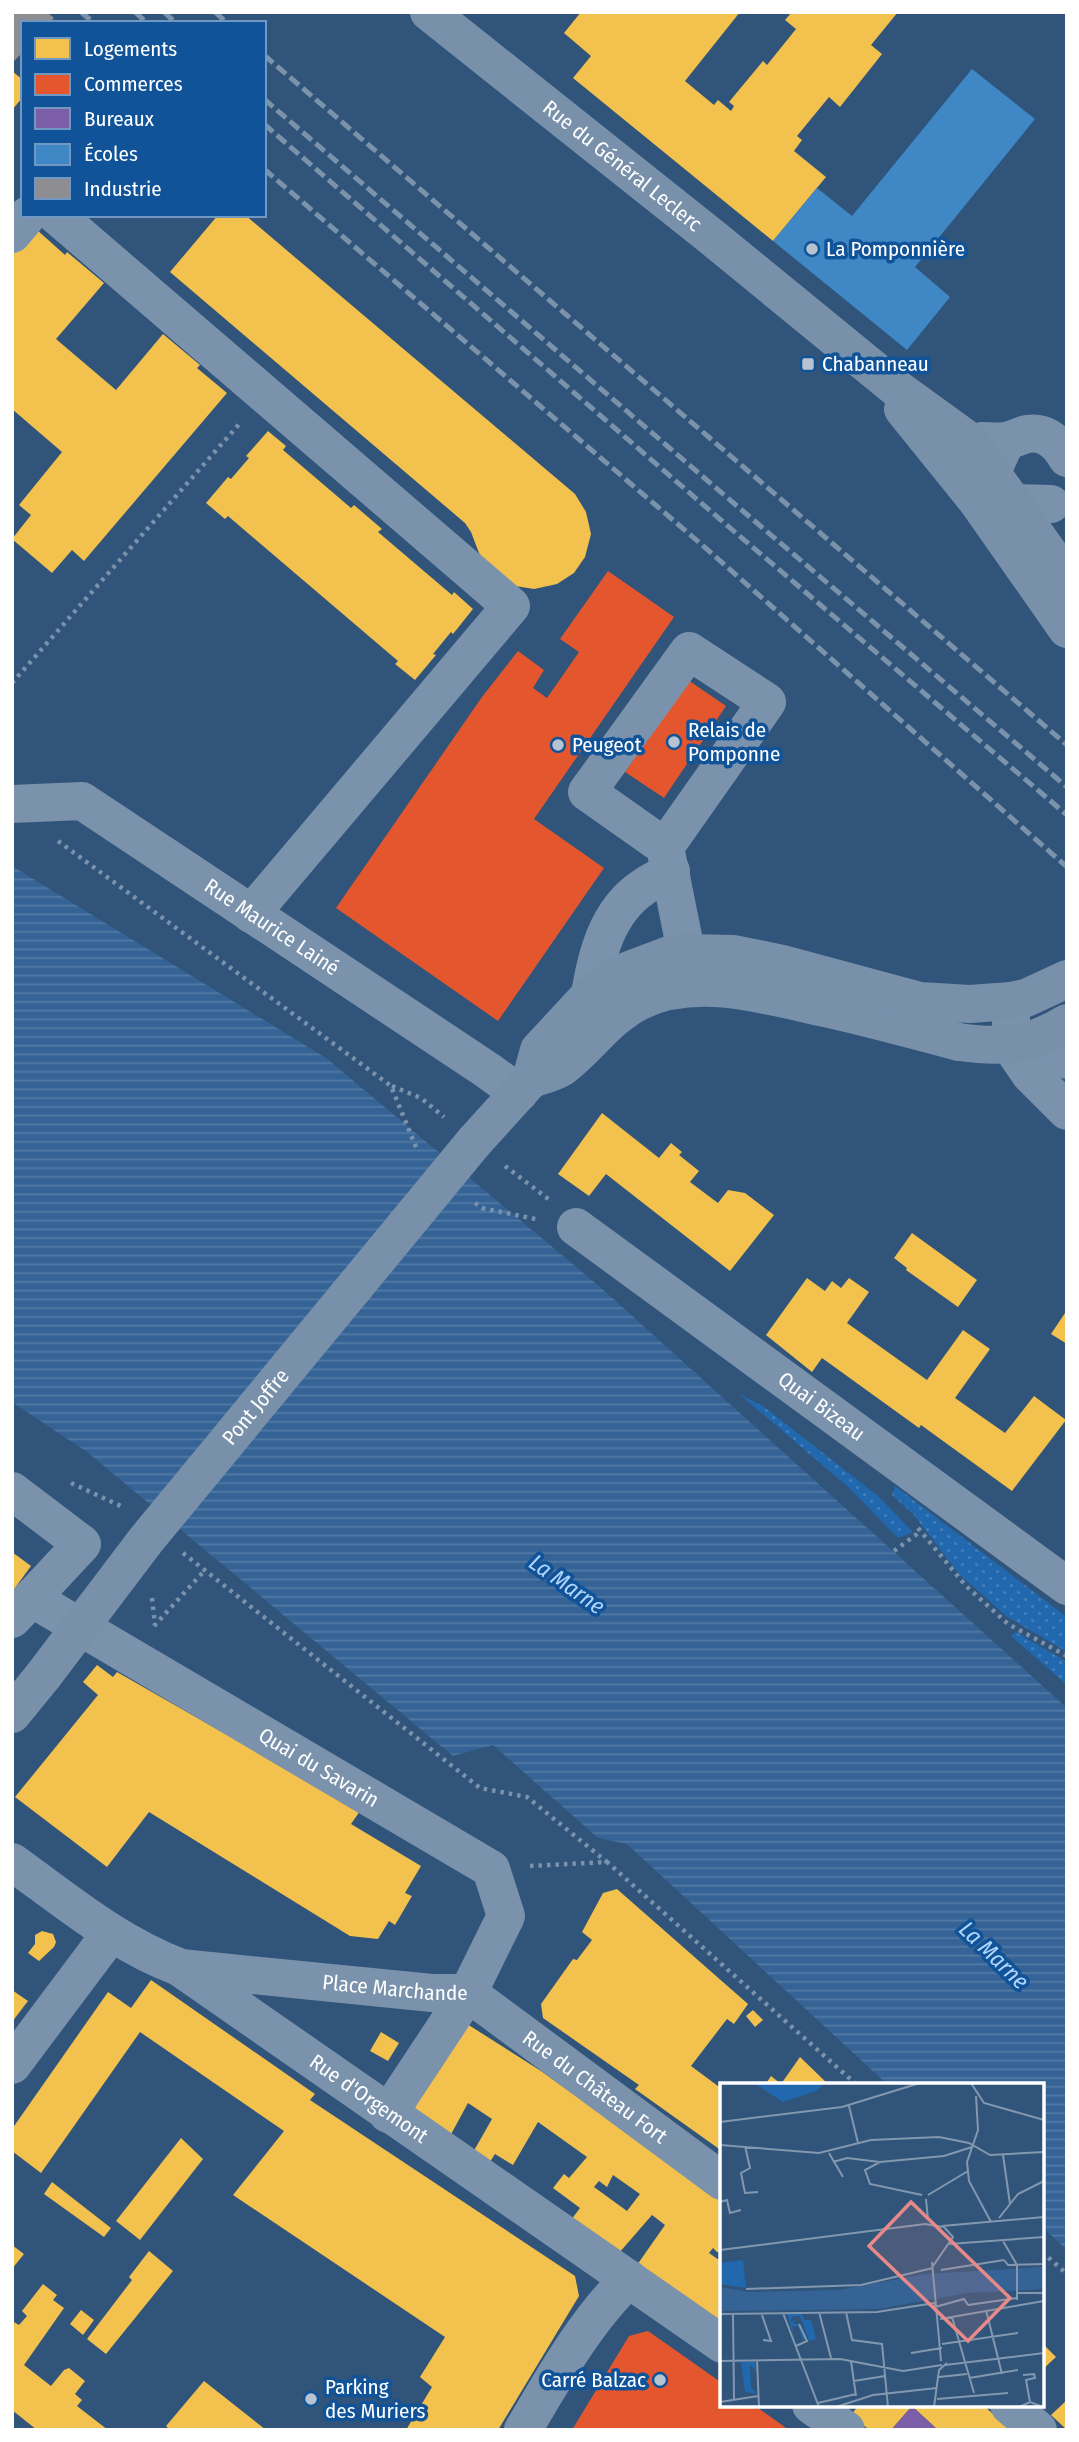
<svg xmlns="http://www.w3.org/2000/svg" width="1079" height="2442" font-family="'Fira Sans Condensed',sans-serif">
  <defs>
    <pattern id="grass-dots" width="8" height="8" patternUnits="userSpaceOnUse" patternTransform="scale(1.75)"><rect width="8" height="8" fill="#2168af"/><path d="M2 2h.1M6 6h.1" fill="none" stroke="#427fbb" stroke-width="1.8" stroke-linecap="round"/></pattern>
    <pattern id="water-rules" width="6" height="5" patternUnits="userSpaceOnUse" patternTransform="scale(1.75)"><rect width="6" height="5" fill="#356395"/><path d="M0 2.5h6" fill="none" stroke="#537aa5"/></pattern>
  </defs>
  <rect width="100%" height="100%" fill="#30547a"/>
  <g fill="url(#grass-dots)">
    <polygon points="739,1394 763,1406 878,1496 913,1532 898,1538 847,1486"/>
    <polygon points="895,1486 1067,1617 1067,1652 1006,1616 960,1575 913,1514 892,1495"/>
    <polygon points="1016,1632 1067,1662 1067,1685 1011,1636"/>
  </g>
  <polygon fill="url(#water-rules)" points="12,866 326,1058 599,1286 1067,1708 1067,2250 1042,2227 1042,2085 888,2085 627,1844 598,1838 493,1745 453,1756 87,1452 12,1402"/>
  <g fill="#f2c14e" fill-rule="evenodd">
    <polygon points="581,12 740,12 685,81 714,105 718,100 731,111 734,106 729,102 763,61 767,65 796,29 785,20 792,12 898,12 871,45 882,54 840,107 829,97 797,136 802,140 794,151 826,177 773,241 573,78 591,56 564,33"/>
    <polygon points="12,71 23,80 23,97 12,110"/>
    <polygon points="218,215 245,215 575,494 586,512 591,534 585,557 574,573 557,584 534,589 515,586 495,573 479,553 471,532 465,523 170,272"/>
    <polygon points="36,229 65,255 67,252 104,283 56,339 116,390 163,334 200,365 197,368 227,393 84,561 72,550 52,573 12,539 31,515 19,505 62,452 12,409 12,255"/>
    <polygon points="268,431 286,446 283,450 351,508 354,505 382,529 378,532 452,595 454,592 473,609 453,634 451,632 433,654 436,655 415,680 395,664 398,661 228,516 225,519 206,503 228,477 231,479 249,458 246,456"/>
    <polygon points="602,1113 659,1158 671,1143 682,1152 679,1155 699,1171 690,1182 718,1203 728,1190 745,1193 774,1215 730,1271 606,1174 589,1196 558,1174"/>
    <polygon points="912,1233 977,1280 958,1307 906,1270 907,1268 894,1258"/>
    <polygon points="807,1278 825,1291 832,1281 841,1288 849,1278 869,1292 847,1323 927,1380 963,1330 990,1349 955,1398 1005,1433 1034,1396 1066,1420 1012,1491 921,1425 919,1428 822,1358 812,1372 766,1335"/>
    <polygon points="1067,1310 1067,1344 1051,1334"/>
    <polygon points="12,1552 31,1566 12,1592"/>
    <polygon points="97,1665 113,1677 117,1672 360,1811 351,1824 421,1866 405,1893 412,1896 395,1925 389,1921 378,1939 350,1936 149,1812 107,1867 15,1797 98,1695 83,1682"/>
    <polygon points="617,1889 748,2004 734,2024 727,2019 691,2066 722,2089 722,2151 635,2089 639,2085 543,2018 541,2004 573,1959 577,1960 592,1940 582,1932 603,1893"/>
    <polygon points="42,1931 53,1934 56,1942 54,1947 39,1961 28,1953 35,1944 35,1935"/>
    <polygon points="151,1980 315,2094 310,2100 575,2276 579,2296 498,2430 406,2430 432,2387 420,2377 445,2337 233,2195 284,2131 140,2032 41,2173 12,2151 12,2129 108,1992 131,2008"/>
    <polygon points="12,1990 28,2001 12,2022"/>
    <polygon points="753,2010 763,2020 755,2027 746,2016"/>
    <path d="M464,2022l77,49 181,130v50l-5,1 -4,-4 -4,5 13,9v63l-85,-60 28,-40 -13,-10 -33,38 -48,-33 9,-12 -27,-20 11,-14 5,4 18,-21 -49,-35 -25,43 -18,-11 -7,11 -16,-11 20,-35 -24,-16 -19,35 -31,-21 -3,-10zM613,2175l27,19 -13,17 -33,-24 5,-6 8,6z"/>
    <polygon points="381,2032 399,2043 388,2061 370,2051"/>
    <polygon points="800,2057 829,2085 765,2085 771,2076 781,2084"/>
    <polygon points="181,2138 203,2159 140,2240 116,2221"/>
    <polygon points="52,2182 111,2228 104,2237 44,2194"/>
    <polygon points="12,2245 24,2254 12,2269"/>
    <polygon points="149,2251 173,2271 106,2354 87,2339 132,2280 129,2277"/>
    <polygon points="43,2284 57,2295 53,2300 64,2308 24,2365 51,2386 64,2370 69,2368 85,2381 75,2394 82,2400 77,2406 108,2430 37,2430 12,2410 12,2321 19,2325 27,2316 22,2311"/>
    <polygon points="81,2310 94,2320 83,2335 70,2324"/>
    <polygon points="1042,2343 1056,2357 1042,2370"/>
    <polygon points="204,2381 266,2430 170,2430 166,2426"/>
    <polygon points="1067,2400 1067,2430 1051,2415"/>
    <polygon points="859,2405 983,2405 1011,2430 938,2430 912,2406 891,2430 870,2430 850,2416"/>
  </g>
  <g fill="#e4572e">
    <polygon points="608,571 674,617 534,819 604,868 498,1021 336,908 482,697 518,651 544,670 533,688 547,698 579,652 560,639"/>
    <polygon points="688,680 726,706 664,798 625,772"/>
    <polygon points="648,2331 722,2383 722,2405 754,2405 789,2430 572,2430 629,2336"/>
  </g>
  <polygon fill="#7b5ea7" points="912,2406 920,2414 938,2430 891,2430"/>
  <polygon fill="#3f88c5" points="972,69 1035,119 915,267 950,297 907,350 773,241 817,188 852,216"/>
  <polygon fill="#8d8d92" points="12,12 47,12 54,18 49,23 23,23 23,52 12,63"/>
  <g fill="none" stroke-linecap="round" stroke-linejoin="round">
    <g stroke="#7a92ac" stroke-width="4.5" stroke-dasharray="3.5 5" stroke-linecap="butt">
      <polyline points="12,683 241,422"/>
      <polyline points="58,841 391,1086 418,1152"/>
      <polyline points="392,1086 421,1098 444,1117"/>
      <polyline points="505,1166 551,1201"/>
      <polyline points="475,1203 482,1208 540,1220"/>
      <polyline points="71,1483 123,1507"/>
      <polyline points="918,1528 966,1586 1008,1624 1067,1656"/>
      <polyline points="894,1551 921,1531"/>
      <polyline points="183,1553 480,1788 527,1797 607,1862"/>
      <polyline points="152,1598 155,1625"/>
      <polyline points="154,1626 205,1570"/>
      <polyline points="530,1866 607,1862 857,2085"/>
      <polyline points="1042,2252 1067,2274"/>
    </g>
    <g stroke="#7a92ac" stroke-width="38">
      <polyline points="56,215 511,606 251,914"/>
      <polyline points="12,234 28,215"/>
      <path d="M982,441c8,0 16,1 23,0 7,-1 14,-5 22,-7 19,-3 31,9 40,24"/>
      <polyline points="1006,441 978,502 1051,504"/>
      <path id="s1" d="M12,804l70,-3 405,269 32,23"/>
      <polyline points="665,847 767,702 689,651 587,792 665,847 693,986"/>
      <path d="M590,995c6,-39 17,-83 52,-107 9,-7 19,-11 29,-17"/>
      <polyline points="1011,1001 1011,1046 1030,1074 1067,1111"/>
      <polyline points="1048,1035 1067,1060"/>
      <path id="s2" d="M576,1227l491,359"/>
      <polyline points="12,1491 82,1544 12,1619"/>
      <path id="s3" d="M31,1598l460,271 15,47 -38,77 -80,121"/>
      <path id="s4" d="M12,1862c53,38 105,82 167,105l543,377"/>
      <path id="s5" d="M181,1968l251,25h36"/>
      <path id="s6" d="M468,1993l254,188"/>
      <polyline points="12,2065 111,1933"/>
      <polyline points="811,2405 846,2430"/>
      <polyline points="1009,2405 1038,2430"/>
      <path d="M523,2430c30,-51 63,-110 106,-151"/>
    </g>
    <g stroke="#7890aa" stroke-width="38">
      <path id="s7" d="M429,12l284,226 187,153 69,50 98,138"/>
      <polyline points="903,409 978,502 1067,629"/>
      <path d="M531,1079c10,-3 22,-6 30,-11 27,-20 46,-50 77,-66 56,-28 124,-8 182,5 47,10 93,23 139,35 44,6 70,4 108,-19"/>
      <polyline points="474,1142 531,1079 539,1050 590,995 624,972 669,955 688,953 734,954 783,964 920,1001 970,1004 1011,1001 1026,998 1067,979"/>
      <polyline points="12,1714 43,1676"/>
    </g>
    <g stroke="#7b92ab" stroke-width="5" stroke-dasharray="12 5" stroke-linecap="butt">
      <polyline points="81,12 94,23"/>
      <polyline points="135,12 147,23"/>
      <polyline points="164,12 176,23"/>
      <polyline points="215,12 227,23"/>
      <polyline points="264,55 1067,745"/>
      <polyline points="264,99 737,506 1067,787"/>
      <polyline points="264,124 722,521 1067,815"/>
      <polyline points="264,169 701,544 1067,867"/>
    </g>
    <path stroke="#7890aa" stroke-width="38" id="s8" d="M43,1676l103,-136 328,-398"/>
  </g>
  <g fill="#b7c3d0" stroke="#105399" stroke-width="2.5">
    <circle cx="812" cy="249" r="7"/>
    <rect x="801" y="357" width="14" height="14" rx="3.5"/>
    <circle cx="674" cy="742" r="7"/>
    <circle cx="558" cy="745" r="7"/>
    <circle cx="660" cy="2380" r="7"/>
    <circle cx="311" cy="2399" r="7"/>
  </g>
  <g text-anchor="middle" stroke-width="7" stroke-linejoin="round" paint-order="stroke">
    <g font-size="21" fill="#fff" stroke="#105399">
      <text dy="7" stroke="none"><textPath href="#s7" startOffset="247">Rue du Général Leclerc</textPath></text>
      <text dy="7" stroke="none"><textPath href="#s1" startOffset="298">Rue Maurice Lainé</textPath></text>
      <text dy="7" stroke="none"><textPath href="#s2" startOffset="304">Quai Bizeau</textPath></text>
      <text dy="7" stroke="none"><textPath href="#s8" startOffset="343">Pont Joffre</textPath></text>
      <text dy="7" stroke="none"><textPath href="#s3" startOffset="334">Quai du Savarin</textPath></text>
      <text dy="7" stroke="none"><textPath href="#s5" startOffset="215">Place Marchande</textPath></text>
      <text dy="7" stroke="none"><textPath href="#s6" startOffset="158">Rue du Château Fort</textPath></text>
      <text dy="7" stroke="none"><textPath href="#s4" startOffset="429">Rue d'Orgemont</textPath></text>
    </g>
    <g font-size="21" fill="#fff" stroke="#105399" text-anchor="start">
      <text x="826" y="256">La Pomponnière</text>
      <text x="822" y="371">Chabanneau</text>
      <text x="688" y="737">Relais de<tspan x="688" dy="24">Pomponne</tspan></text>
      <text x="572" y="752">Peugeot</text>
      <text x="646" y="2387" text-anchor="end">Carré Balzac</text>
      <text x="325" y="2394">Parking<tspan x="325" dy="24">des Muriers</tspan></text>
    </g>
    <g font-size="23" font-style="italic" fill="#afd5fb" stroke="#105399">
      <text transform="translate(567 1584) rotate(35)" y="8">La Marne</text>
      <text transform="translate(994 1955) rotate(44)" y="8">La Marne</text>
    </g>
  </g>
  <g transform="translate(720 2083)">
    <rect width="324" height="324" fill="#30547a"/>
    <path d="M67,231h15l2,6h7l5,19 -7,2 -9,-25h-7l-3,6 6,-2 -3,4h5l7,14 -2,3 -5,-15h-6l4,18zM21,279h14l1,9 -6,-6 1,23 6,6 -12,-2z" fill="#2168af"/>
    <path d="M34,0h71l-9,8 -33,11z" fill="#2168af"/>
    <path d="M23,177l3,28 -26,-4v-21z" fill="#2168af"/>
    <path d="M324,184v21l-14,2 -62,3 -90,16 -158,2v-24l29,5 90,-2 86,-16z" fill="#356395"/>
    <path fill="none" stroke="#8398af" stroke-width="2" d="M251,0l13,20 60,17M256,13l2,34 -11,32 2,19 22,41M129,23l9,37M0,39l122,-15 78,-24M0,62l99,8 52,-13 68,-3 30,6 21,12 54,-3M25,63l5,22 -9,5 4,20 13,-1M109,70l14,24M283,72l7,49M113,79l14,-4 33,4M202,112l-52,-11 -5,-14 15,-8 64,-6 28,-9M208,112l40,-24M206,116l2,21M0,119l7,-2 3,13 11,-3M279,135l19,-24 26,-13M222,143l102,-9M283,158l14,24M229,161l95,-7M0,167l205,-26 19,3 9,10 -20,29M284,177l4,5 36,-1M212,179l9,99M221,187l63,-10M26,206l115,-4 72,-17M297,210h27M297,217v-35M248,222l49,-7M215,224l29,-8 4,6M266,227l16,64M99,229l12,46M126,229l6,28 30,4 6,63M63,230l36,94M0,231l157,-2 58,-9v4M13,231l1,85M42,232l9,26 -8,-1M232,234l22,76M220,236l104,-18M222,261l76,-11M76,263l11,-5 -8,-17M191,270l31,-5M37,277l2,47M0,278l120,-2 63,12 39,-6M131,278l5,35M225,282l99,-12M303,292l11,-1 1,4 -9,2 4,22M219,294l28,-3M249,295l49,-8M134,298l31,-5M217,316l71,-6M0,319l38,-6M98,320l38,-9M116,324l37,-12 64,-7M214,324l5,-37 8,-7M299,324l11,-5 13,5"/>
    <path fill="#e88989" fill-opacity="0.15" stroke="#e88989" stroke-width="3.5" d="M191,119l99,96 -42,43 -99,-95z"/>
    <rect width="324" height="324" fill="none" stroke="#fff" stroke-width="3.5"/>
  </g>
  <rect width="1079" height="2442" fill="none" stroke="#ffffff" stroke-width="28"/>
  <rect x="21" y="21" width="245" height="196" fill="#105399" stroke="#7098c2" stroke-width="2"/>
  <rect x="35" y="38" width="35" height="21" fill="#f2c14e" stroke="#7098c2" stroke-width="2"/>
  <text x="84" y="56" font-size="21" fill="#ffffff">Logements</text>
  <rect x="35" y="74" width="35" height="21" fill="#e4572e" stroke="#7098c2" stroke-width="2"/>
  <text x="84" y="91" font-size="21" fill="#ffffff">Commerces</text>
  <rect x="35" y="108" width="35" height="21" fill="#7b5ea7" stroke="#7098c2" stroke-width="2"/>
  <text x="84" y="126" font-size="21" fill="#ffffff">Bureaux</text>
  <rect x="35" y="144" width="35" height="21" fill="#3f88c5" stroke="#7098c2" stroke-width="2"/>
  <text x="84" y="161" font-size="21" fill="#ffffff">Écoles</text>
  <rect x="35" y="178" width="35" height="21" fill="#8d8d92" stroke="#7098c2" stroke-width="2"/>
  <text x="84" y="196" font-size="21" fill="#ffffff">Industrie</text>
</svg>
